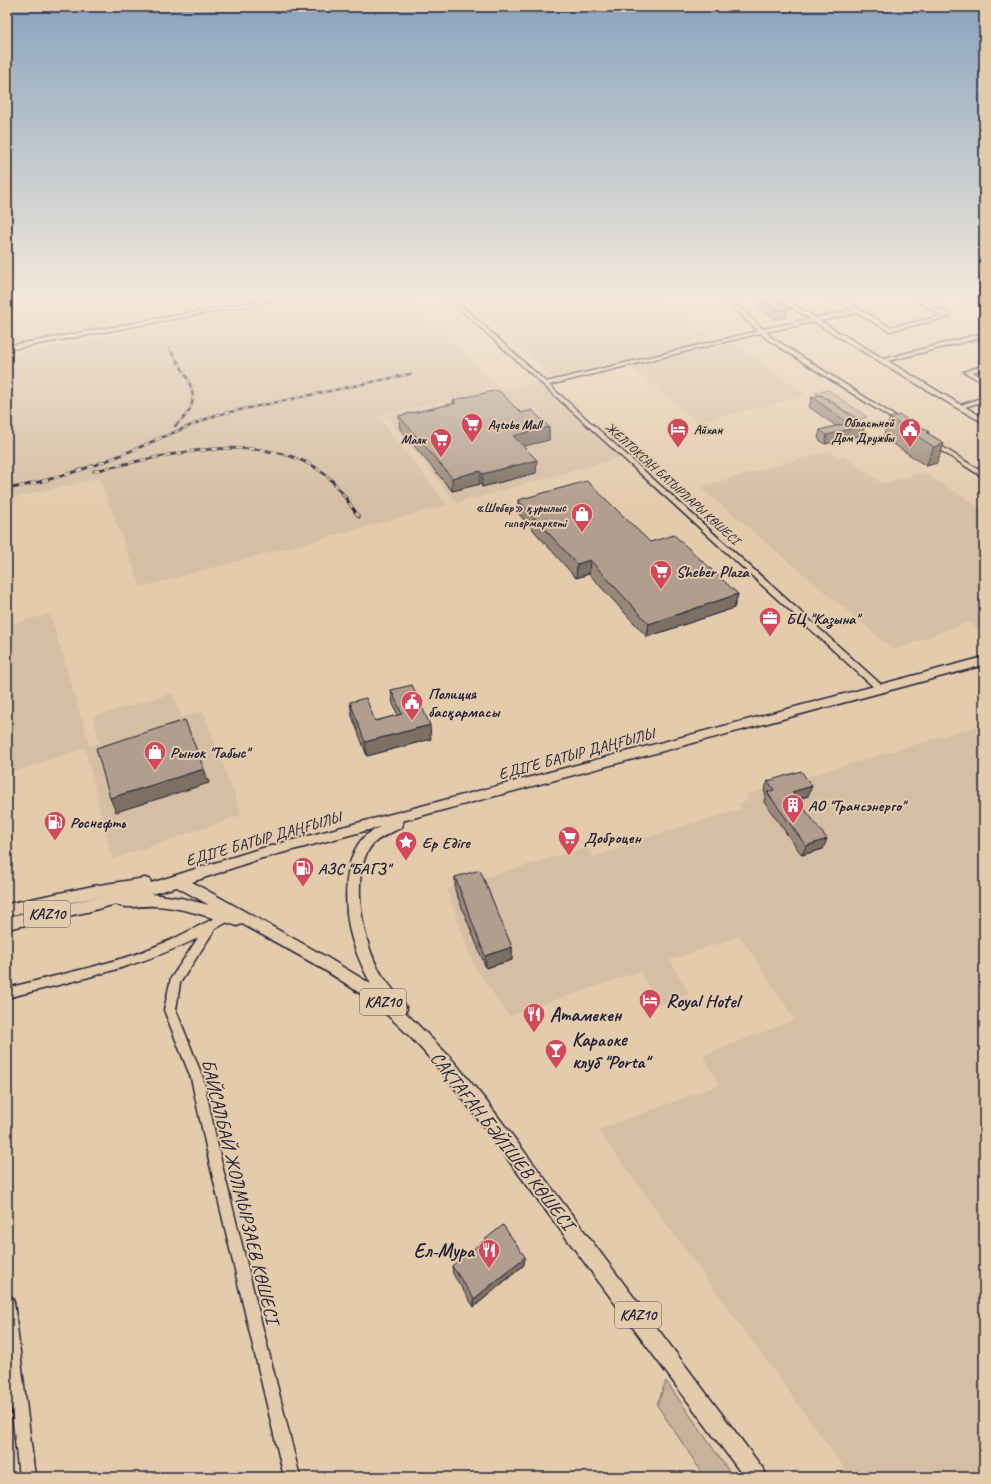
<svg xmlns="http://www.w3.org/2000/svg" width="991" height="1484" font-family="Caveat,sans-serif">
  <rect width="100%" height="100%" fill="#e4cbac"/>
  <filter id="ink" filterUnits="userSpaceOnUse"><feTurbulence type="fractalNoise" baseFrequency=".025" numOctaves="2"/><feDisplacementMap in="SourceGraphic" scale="8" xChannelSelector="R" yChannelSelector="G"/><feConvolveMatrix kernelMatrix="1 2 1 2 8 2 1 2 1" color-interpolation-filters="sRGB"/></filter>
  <g filter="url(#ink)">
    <g fill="#d5bea3">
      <polygon points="7,295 287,295 7,346"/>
      <polygon points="325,295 402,295 499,388 378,416 447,505 141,587 99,478 7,499 7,355"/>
      <polygon points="462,295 649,295 717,340 555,380"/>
      <polygon points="735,343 807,395 698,422 629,367"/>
      <polygon points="539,382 623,457 457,503 386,416"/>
      <polygon points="829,451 838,458 843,456 883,484 923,472 984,510 984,636 969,622 894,650 700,487"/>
      <polygon points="50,614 90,746 100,742 93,717 173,693 181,717 203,711 242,815 112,859 85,748 7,774 7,625"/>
      <polygon points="984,724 984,1477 851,1477 598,1130 719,1085 703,1055 795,1020 740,936 670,960 689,994 658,1005 640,971 509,1016 474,966 447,889 587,847 593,857 620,849 618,846 742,809 739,804 749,800 746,795"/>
    </g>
    <g fill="#c8b29c" stroke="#756a6c">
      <polygon points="828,390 867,417 859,419 848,412 843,413 837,408 841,407 828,398 823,399 815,393"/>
      <polygon points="666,1381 733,1477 705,1477 657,1405"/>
    </g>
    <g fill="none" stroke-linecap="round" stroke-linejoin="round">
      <g stroke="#22223b" stroke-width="3">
        <g id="minor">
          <polygon points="290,295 302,295 7,350 7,346"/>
          <polygon points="445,295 450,295 546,382 758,331 720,295 725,295 763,329 810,319 771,295 777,295 816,318 853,310 829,295 835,295 890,327 943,316 915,300 931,295 940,295 923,300 950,315 950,317 889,331 857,313 820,321 884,359 984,333 984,337 888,361 961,405 984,397 984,401 965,407 984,418 984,423 957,408 814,322 766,332 771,337 904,422 904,424 900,424 767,339 761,333 549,385 885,688 886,690 885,692 879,692"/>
          <polygon points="964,295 971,295 984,302 984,306"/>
          <polygon points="984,365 984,369 972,372 984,379 984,383 964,372"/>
          <polygon points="933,441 984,473 984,478 931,444 930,443"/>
          <path d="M227,912l4,2 1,3 -1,3 -16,9 -35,54 -4,27 27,68 19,87 78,312h-16l-74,-312 -19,-87 -27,-68 7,-32 27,-40c-61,30 -126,43 -191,60v-10l85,-21 42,-12 37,-15z"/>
          <polygon points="7,1295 12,1297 14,1302 35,1477 19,1477 7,1366"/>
        </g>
      </g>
      <g stroke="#22223b" stroke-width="3">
        <path id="major" d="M984,657v8l-582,156 1,2 -1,4c-9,5 -22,10 -29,17 -25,27 -10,103 9,131 7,10 15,19 22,29l3,5 -2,3 45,45 37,45 277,368 3,7h-23l-287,-386c-25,-31 -51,-62 -82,-86 -40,-32 -88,-56 -133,-81l-5,2c-27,-9 -55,-19 -84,-20 -10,-1 -29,4 -37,-2l-29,8 -80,17v-12l100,-22 -100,21v-12l86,-18 52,-8 5,2 1,3 108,-34zM380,827c-5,3 -12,6 -16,10 -20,20 -20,64 -15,90 4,20 13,40 22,57l-48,-29 -131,-73 67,-23zM177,887l32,18 -28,-7 -30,-4z"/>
      </g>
      <use href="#minor" fill="#e4cbac" fill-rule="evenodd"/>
      <use href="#major" fill="#e4cbac" fill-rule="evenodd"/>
      <g stroke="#22223b" stroke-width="2.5">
        <g id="rail-far1">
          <path d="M169,348c9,16 30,39 22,59 -3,8 -10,14 -16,19"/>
          <polyline points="158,439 216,415 410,374"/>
        </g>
      </g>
      <g stroke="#22223b" stroke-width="3">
        <g id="rail">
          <path d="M94,471c68,-15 170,-44 231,3 14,12 23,28 34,43"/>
          <path d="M7,489c54,-10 104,-28 153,-51"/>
        </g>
      </g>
      <use href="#rail-far1" stroke="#e4cbac" stroke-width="1.5" stroke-dasharray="4.5" stroke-linecap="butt"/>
      <use href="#rail" stroke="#e4cbac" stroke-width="2" stroke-dasharray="6" stroke-linecap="butt"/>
    </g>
    <g fill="#98887a" stroke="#22223b">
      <polygon points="761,300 787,317 775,319 759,308"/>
      <polygon points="812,397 865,425 862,435 825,444 818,439 820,430 836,426 809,407"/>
      <polygon points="453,400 521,413 549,427 549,440 523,446 536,473 482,487 480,484 452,491 400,429 399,416 453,404"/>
      <polygon points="890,418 920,428 929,432 929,434 944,443 937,463 926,466 883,437"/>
      <polygon points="518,500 650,542 738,594 734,608 647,637 589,574 576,578 518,513"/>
      <polygon points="391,690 431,739 367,756 352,716 350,702 375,721 398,715 393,704"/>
      <polygon points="768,781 808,796 797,799 823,849 802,855 764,802 766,794 764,791"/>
      <polygon points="455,877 512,947 512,960 486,968 455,890"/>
      <polygon points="524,1265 474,1307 453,1274 452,1266"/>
    </g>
    <g fill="#7c6f63" stroke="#22223b">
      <polygon points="789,308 787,317 775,319 777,310"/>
      <polygon points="865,425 862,435 825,444 827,435"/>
      <polygon points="549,427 549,440 513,449 513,436"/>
      <polygon points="944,443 937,463 926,466 934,447"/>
      <polygon points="537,460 536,473 482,487 482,474"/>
      <polygon points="480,471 480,484 452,491 452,478"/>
      <polygon points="590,560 589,574 576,578 577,564"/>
      <polygon points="738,594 734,608 647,637 649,624"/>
      <polygon points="430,725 431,739 367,756 365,742"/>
      <polygon points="204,769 209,783 116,812 110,798"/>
      <polygon points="812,786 808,796 788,802 792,792"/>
      <polygon points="827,839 823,849 802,855 806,846"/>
      <polygon points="512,947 512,960 486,968 485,956"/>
      <polygon points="525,1257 524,1265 474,1307 474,1299"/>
    </g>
    <g fill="#b19e8e" stroke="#22223b">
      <polygon points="774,298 789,308 777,310 761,300"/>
      <polygon points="498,390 521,413 532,410 549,427 513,436 537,460 482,474 480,471 452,478 399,416 456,403 453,400"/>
      <polygon points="821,395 865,425 827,435 820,430 848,423 812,397"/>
      <polygon points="900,415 920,428 922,427 929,432 927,433 944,443 934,447 890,418"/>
      <polygon points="587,481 650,542 674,535 738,594 649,624 590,560 577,564 518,500"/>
      <polygon points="412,685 430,725 365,742 350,702 366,698 375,721 402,714 391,690"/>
      <polygon points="185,720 204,769 110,798 96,748"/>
      <polygon points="801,771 812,786 792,792 827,839 806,846 767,792 774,790 768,781"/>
      <polygon points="480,870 512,947 485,956 455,877"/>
      <polygon points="503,1225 525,1257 474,1299 452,1266"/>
    </g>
  </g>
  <linearGradient id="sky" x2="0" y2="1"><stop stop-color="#89a4bf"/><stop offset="0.59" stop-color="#f3e8da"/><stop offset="1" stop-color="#f3e8da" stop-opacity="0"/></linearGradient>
  <rect width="991" height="503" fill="url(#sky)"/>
  <defs>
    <g id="supermarket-pin" transform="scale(1.15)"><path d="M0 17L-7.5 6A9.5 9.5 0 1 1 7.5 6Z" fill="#d1495b" stroke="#e4cbac"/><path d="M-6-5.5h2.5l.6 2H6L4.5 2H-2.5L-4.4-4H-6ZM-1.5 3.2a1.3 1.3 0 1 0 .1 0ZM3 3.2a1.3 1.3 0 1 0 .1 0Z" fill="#fff"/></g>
    <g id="hotel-pin" transform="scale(1.15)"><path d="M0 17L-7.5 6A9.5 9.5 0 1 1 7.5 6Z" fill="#d1495b" stroke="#e4cbac"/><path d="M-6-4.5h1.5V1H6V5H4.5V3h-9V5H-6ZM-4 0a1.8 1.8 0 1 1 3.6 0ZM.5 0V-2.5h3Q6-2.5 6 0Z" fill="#fff"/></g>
    <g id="civic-pin" transform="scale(1.15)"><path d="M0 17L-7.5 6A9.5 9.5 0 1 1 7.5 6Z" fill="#d1495b" stroke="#e4cbac"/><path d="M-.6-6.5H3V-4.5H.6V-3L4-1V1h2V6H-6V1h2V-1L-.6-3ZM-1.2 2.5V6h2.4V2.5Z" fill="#fff"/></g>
    <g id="shop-pin" transform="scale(1.15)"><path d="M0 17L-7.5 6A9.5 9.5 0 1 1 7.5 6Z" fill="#d1495b" stroke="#e4cbac"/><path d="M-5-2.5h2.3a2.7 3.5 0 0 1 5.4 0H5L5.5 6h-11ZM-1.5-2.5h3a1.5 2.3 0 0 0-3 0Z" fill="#fff"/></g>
    <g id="office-pin" transform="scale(1.15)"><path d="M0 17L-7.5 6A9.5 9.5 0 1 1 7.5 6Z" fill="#d1495b" stroke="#e4cbac"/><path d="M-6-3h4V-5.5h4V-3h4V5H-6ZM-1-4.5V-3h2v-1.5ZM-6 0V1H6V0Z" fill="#fff"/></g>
    <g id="building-pin" transform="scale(1.15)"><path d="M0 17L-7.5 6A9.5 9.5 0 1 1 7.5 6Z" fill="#d1495b" stroke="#e4cbac"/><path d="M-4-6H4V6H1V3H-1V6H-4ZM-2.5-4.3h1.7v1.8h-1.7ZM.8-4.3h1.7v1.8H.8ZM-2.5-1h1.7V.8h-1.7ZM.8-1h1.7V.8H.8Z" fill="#fff"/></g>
    <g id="fuel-pin" transform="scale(1.15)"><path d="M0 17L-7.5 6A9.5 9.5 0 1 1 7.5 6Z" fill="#d1495b" stroke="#e4cbac"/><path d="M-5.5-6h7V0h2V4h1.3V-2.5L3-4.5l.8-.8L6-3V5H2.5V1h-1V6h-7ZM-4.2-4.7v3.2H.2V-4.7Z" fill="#fff"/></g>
    <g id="sight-pin" transform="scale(1.15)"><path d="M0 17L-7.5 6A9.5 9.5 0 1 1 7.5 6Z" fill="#d1495b" stroke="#e4cbac"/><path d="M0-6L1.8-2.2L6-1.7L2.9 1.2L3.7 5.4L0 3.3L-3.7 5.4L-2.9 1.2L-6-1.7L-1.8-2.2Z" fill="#fff"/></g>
    <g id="restaurant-pin" transform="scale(1.15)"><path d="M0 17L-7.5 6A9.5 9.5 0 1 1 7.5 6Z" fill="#d1495b" stroke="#e4cbac"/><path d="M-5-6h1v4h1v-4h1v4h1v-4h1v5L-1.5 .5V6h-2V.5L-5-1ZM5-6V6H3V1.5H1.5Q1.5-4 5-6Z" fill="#fff"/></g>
    <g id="bar-pin" transform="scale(1.15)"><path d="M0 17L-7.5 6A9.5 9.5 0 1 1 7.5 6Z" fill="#d1495b" stroke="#e4cbac"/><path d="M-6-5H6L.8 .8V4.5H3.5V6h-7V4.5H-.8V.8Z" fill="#fff"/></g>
  </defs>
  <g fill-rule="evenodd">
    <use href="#supermarket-pin" x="472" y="424"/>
    <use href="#hotel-pin" x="678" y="429"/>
    <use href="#civic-pin" x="910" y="429"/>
    <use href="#supermarket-pin" x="441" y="439"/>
    <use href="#shop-pin" x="582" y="514"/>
    <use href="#supermarket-pin" x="661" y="571"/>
    <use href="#office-pin" x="770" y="618"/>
    <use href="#civic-pin" x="412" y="702"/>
    <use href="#shop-pin" x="155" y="752"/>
    <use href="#building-pin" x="793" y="805"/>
    <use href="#fuel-pin" x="55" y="822"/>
    <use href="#supermarket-pin" x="569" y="837"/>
    <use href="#sight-pin" x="406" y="842"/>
    <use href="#fuel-pin" x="303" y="868"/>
    <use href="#hotel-pin" x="650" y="1000"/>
    <use href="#restaurant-pin" x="534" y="1014"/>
    <use href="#bar-pin" x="556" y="1050"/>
    <use href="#restaurant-pin" x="489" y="1250"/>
  </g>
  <g text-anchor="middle" stroke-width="4" stroke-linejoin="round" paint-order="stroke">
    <g font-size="13" font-weight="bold" fill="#22223b" stroke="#e4cbac" text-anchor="end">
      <text x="894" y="427">Областной<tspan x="894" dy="15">Дом Дружбы</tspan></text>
      <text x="488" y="429" text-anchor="start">Aqtobe Mall</text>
      <text x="694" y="434" text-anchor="start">Айхан</text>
      <text x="426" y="444">Маяк</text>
      <text x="566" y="512">«Шебер» құрылыс<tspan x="566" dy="15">гипермаркеті</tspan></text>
    </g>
    <g font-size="13" fill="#22223b" stroke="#e4cbac">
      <text transform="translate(673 483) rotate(42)" y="5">ЖЕЛТОКСАН БАТЫРЛАРЫ КӨШЕСІ</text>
    </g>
    <g fill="#e4cbac" stroke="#5c555d" stroke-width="1">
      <rect x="24" y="901" width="46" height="26" rx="3"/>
      <rect x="360" y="989" width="46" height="26" rx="3"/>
      <rect x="615" y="1302" width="46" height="26" rx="3"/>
    </g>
    <g font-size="15" font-weight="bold" fill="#22223b">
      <text x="47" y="919">KAZ10</text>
      <text x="383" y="1007">KAZ10</text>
      <text x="638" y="1320">KAZ10</text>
    </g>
    <g font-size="16" font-weight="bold" fill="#22223b" stroke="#e4cbac" text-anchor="start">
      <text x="676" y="577">Sheber Plaza</text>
      <text x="786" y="624">БЦ "Казына"</text>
      <text x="428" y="699">Полиция<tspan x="428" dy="18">басқармасы</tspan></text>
      <text x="170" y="758">Рынок "Табыс"</text>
      <text x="808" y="811">АО "Трансэнерго"</text>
      <text x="70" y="828">Роснефть</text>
      <text x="584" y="843">Доброцен</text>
      <text x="422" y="848">Ер Едіге</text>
      <text x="318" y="874">АЗС "БАГЗ"</text>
    </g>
    <g font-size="16" fill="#22223b" stroke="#e4cbac">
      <text transform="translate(576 753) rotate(-15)" y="6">ЕДІГЕ БАТЫР ДАҢҒЫЛЫ</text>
      <text transform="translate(263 838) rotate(-16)" y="6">ЕДІГЕ БАТЫР ДАҢҒЫЛЫ</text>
    </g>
    <g font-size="19" font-weight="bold" fill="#22223b" stroke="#e4cbac" text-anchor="start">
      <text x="666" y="1007">Royal Hotel</text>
      <text x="550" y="1021">Атамекен</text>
      <text x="572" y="1046">Караоке<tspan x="572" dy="22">клуб "Porta"</tspan></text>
      <text x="474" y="1257" text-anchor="end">Ел-Мура</text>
    </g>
    <g font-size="19" fill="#22223b" stroke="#e4cbac">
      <text transform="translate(503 1140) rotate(52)" y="7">САҚТАҒАН БӘЙІШЕВ КӨШЕСІ</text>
      <text transform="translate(241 1191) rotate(76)" y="7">БАЙСАЛБАЙ ЖОЛМЫРЗАЕВ КӨШЕСІ</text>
    </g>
  </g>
  <rect width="991" height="1484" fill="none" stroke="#e4cbac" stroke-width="24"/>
  <rect x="12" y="12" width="967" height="1460" fill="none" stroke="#22223b" stroke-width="1.5" filter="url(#ink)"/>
</svg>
